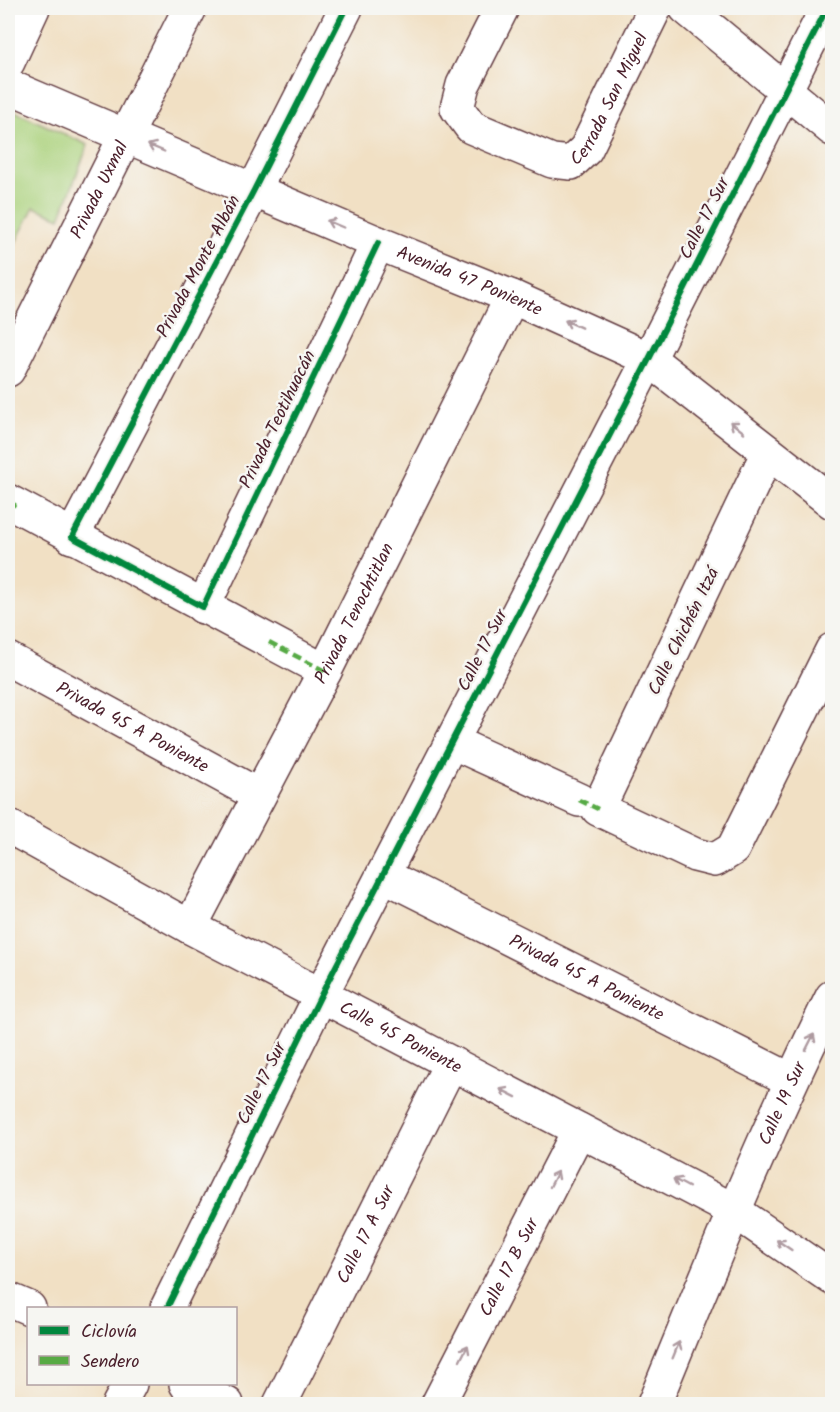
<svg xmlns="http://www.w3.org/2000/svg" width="840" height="1412" font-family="Kalam,sans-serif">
  <rect width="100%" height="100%" fill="#f6f6f2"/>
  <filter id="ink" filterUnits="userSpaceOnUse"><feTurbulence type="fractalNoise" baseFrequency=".0167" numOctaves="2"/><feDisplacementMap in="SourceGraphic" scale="12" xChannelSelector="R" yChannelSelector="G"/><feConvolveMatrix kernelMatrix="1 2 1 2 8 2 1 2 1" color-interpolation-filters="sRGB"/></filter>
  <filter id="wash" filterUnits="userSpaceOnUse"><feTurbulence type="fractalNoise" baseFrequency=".008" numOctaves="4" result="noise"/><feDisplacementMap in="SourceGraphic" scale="24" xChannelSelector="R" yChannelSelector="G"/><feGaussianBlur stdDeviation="1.35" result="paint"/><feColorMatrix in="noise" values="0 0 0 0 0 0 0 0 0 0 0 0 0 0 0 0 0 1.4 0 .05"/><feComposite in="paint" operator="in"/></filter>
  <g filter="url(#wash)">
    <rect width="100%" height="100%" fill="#f1e0c4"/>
    <polygon fill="#abd27d" stroke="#7a7854" stroke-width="1.5" points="8,108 88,145 60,218 34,207 8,257"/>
  </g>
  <g filter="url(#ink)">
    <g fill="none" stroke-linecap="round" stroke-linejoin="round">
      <g stroke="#633c42" stroke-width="36">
        <g id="minor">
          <path id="s1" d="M502,8l-39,77 -6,23 14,19 81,34 19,2 15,-14 69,-141"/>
          <polyline points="686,8 832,129"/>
          <polyline points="8,62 33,8"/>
          <path id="s2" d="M8,86l370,157 134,54 137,62 183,143"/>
          <path id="s3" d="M8,370l182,-362"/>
          <polyline points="768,452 598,809 695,855 715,860 733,849 832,650"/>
          <polyline points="8,501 325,671"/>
          <polyline points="72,537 254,190 346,8"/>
          <polyline points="203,607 378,243"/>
          <path id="s4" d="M8,659l250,136"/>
          <polyline points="452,742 579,800"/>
          <path id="s5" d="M8,826l182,101 543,283 99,68"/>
          <path id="s6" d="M383,875l408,205"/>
          <path id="s7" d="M190,927l135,-256 187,-374"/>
          <polyline points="8,1299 29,1308"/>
          <polyline points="167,1308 321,995 649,359 827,8"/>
          <polyline points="186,1384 227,1404"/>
          <polyline points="119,1404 130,1384"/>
          <path id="s8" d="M280,1404l171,-341"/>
          <path id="s9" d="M438,1404l141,-274"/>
          <path id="s10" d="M654,1404c56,-137 112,-274 178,-407"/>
        </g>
      </g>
      <use href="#minor" stroke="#fff" stroke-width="33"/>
      <g stroke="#57aa44" stroke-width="4.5" stroke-dasharray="9 4.5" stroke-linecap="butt">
        <polyline points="8,501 18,507"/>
        <polyline points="269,642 325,671"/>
        <polyline points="579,800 598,809"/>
      </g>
      <g stroke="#f6f6f2" stroke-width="10">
        <g id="cycleway">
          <polyline points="346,8 254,190 72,537 203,607 378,243"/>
          <polyline points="167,1308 321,995 649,359 827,8"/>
        </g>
      </g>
      <use href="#cycleway" stroke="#00873e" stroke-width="6"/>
    </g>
    <defs><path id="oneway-shaft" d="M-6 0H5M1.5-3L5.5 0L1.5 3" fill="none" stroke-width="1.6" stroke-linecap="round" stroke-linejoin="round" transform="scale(1.5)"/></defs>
    <g stroke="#ae9aa0">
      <use href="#oneway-shaft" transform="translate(156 148) rotate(-157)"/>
      <use href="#oneway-shaft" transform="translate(335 224) rotate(-157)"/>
      <use href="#oneway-shaft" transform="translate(573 324) rotate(-156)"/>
      <use href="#oneway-shaft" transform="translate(737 427) rotate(-142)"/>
      <use href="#oneway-shaft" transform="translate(810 1042) rotate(-63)"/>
      <use href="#oneway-shaft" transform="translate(508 1093) rotate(-153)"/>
      <use href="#oneway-shaft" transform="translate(554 1179) rotate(-63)"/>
      <use href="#oneway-shaft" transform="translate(681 1183) rotate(-152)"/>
      <use href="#oneway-shaft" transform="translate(784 1245) rotate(-146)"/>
      <use href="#oneway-shaft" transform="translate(676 1350) rotate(-68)"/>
      <use href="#oneway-shaft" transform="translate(464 1353) rotate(-63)"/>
    </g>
  </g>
  <g text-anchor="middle" stroke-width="5" stroke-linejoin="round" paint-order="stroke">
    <g font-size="18" fill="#4a1f2b" stroke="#f6f6f2">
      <text dy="6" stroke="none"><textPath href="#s1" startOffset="316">Cerrada San Miguel</textPath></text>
      <text dy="6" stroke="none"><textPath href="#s3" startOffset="202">Privada Uxmal</textPath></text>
      <text transform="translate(704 218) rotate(-63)" y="6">Calle 17 Sur</text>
      <text transform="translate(198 266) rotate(-62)" y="6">Privada Monte Albán</text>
      <text dy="6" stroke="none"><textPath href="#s2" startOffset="501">Avenida 47 Poniente</textPath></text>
      <text transform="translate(277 419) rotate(-64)" y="6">Privada Teotihuacán</text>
      <text dy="6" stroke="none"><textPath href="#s7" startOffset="354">Privada Tenochtitlan</textPath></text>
      <text transform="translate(683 631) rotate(-64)" y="6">Calle Chichén Itzá</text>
      <text transform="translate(482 650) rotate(-63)" y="6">Calle 17 Sur</text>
      <text dy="6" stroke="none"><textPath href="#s4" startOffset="142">Privada 45 A Poniente</textPath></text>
      <text dy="6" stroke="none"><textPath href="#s6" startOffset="228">Privada 45 A Poniente</textPath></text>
      <text dy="6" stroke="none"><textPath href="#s5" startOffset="446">Calle 45 Poniente</textPath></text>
      <text transform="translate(261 1083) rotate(-64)" y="6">Calle 17 Sur</text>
      <text dy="6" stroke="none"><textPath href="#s10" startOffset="327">Calle 19 Sur</textPath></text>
      <text dy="6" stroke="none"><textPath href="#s8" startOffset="190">Calle 17 A Sur</textPath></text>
      <text dy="6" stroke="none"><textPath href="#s9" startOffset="154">Calle 17 B Sur</textPath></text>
    </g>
  </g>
  <rect width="840" height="1412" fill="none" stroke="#f6f6f2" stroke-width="30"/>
  <rect x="27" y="1307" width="210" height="78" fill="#f6f6f2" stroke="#b1a0a2" stroke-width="1.5"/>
  <rect x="39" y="1326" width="30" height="9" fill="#00873e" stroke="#b1a0a2" stroke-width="1.5"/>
  <text x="81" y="1337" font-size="18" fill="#4a1f2b">Ciclovía</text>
  <rect x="39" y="1356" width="30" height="9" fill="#57aa44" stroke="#b1a0a2" stroke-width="1.5"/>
  <text x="81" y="1367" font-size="18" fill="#4a1f2b">Sendero</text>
</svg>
